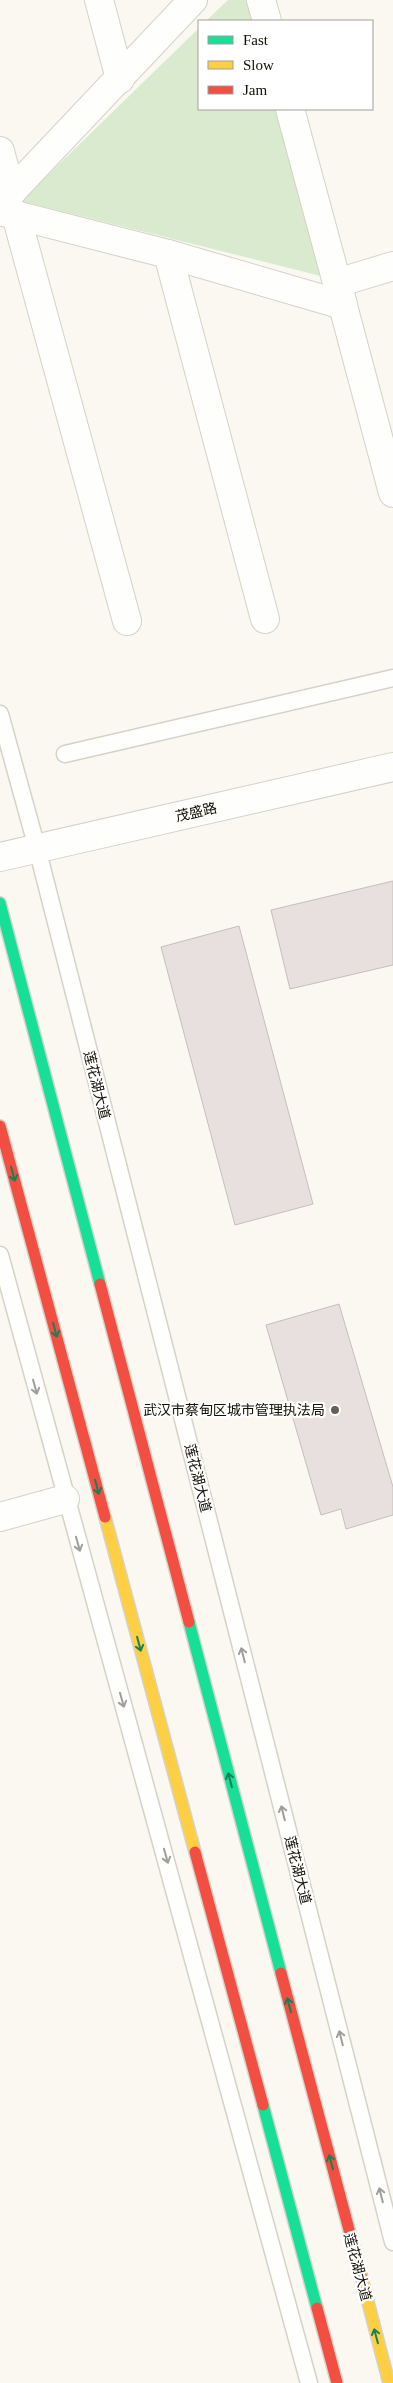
<svg xmlns="http://www.w3.org/2000/svg" width="393" height="2383" font-family="'Times New Roman','Noto Sans SC',serif">
  <rect width="100%" height="100%" fill="#faf8f0"/>
  <g fill="#daeacf">
    <polygon points="228,0 247,0 252,21 206,21"/>
    <polygon points="199,28 199,109 276,109 321,276 21,201"/>
  </g>
  <g fill="#e8e0df" stroke="#c5bebd">
    <polygon points="393,881 393,965 290,989 271,910"/>
    <polygon points="239,926 313,1204 235,1225 161,947"/>
    <polygon points="339,1304 393,1487 393,1515 346,1529 341,1509 321,1515 266,1325"/>
  </g>
  <g fill="none" stroke-linecap="round" stroke-linejoin="round">
    <g stroke="#d5d2c7" stroke-width="19">
      <g id="lane">
        <polyline points="0,714 37,848 393,2242"/>
        <polyline points="65,754 393,678"/>
        <path d="M0,1255c101,377 208,751 309,1128"/>
      </g>
    </g>
    <g stroke="#d5d2c7" stroke-width="30">
      <g id="street">
        <polyline points="99,0 120,79"/>
        <polyline points="261,0 267,21"/>
        <polyline points="0,151 11,193 1,203"/>
        <polyline points="0,204 193,0"/>
        <polyline points="0,211 168,254 343,305 290,109"/>
        <polyline points="1,211 16,215 127,621"/>
        <polyline points="168,254 265,619"/>
        <polyline points="337,283 393,266"/>
        <polyline points="338,287 393,493"/>
        <polyline points="0,857 393,767"/>
        <polyline points="0,1517 65,1499"/>
      </g>
    </g>
    <g stroke="#d5d2c7" stroke-width="14">
      <g id="fast">
        <polyline points="0,903 100,1284"/>
        <polyline points="189,1622 281,1973"/>
        <polyline points="263,2105 317,2308"/>
      </g>
    </g>
    <g stroke="#d5d2c7" stroke-width="14">
      <g id="slow">
        <polyline points="105,1517 195,1852"/>
        <polyline points="361,2275 389,2383"/>
      </g>
    </g>
    <g stroke="#d5d2c7" stroke-width="14">
      <g id="jam">
        <polyline points="0,1126 105,1517"/>
        <polyline points="100,1284 189,1622"/>
        <polyline points="195,1852 263,2105"/>
        <polyline points="281,1973 361,2275"/>
        <polyline points="317,2308 337,2383"/>
      </g>
    </g>
    <use href="#lane" stroke="#fefefd" stroke-width="16"/>
    <use href="#street" stroke="#fefefd" stroke-width="28"/>
    <use href="#fast" stroke="#16e098" stroke-width="11"/>
    <use href="#slow" stroke="#ffcf43" stroke-width="11"/>
    <use href="#jam" stroke="#f24e42" stroke-width="11"/>
  </g>
  <defs><path id="oneway-shaft" d="M-6 0H5M1.5-3L5.5 0L1.5 3" fill="none" stroke-width="1.6" stroke-linecap="round" stroke-linejoin="round" transform="scale(1.25)"/></defs>
  <g stroke="#158255">
    <use href="#oneway-shaft" transform="translate(13 1174) rotate(75)"/>
    <use href="#oneway-shaft" transform="translate(55 1330) rotate(75)"/>
    <use href="#oneway-shaft" transform="translate(97 1487) rotate(75)"/>
    <use href="#oneway-shaft" transform="translate(139 1644) rotate(75)"/>
    <use href="#oneway-shaft" transform="translate(230 1780) rotate(-105)"/>
    <use href="#oneway-shaft" transform="translate(289 2005) rotate(-105)"/>
    <use href="#oneway-shaft" transform="translate(331 2162) rotate(-105)"/>
    <use href="#oneway-shaft" transform="translate(376 2336) rotate(-105)"/>
  </g>
  <g stroke="#a09e99">
    <use href="#oneway-shaft" transform="translate(35 1387) rotate(75)"/>
    <use href="#oneway-shaft" transform="translate(78 1544) rotate(74)"/>
    <use href="#oneway-shaft" transform="translate(243 1655) rotate(-104)"/>
    <use href="#oneway-shaft" transform="translate(122 1700) rotate(74)"/>
    <use href="#oneway-shaft" transform="translate(283 1813) rotate(-104)"/>
    <use href="#oneway-shaft" transform="translate(166 1856) rotate(74)"/>
    <use href="#oneway-shaft" transform="translate(341 2038) rotate(-104)"/>
    <use href="#oneway-shaft" transform="translate(381 2195) rotate(-104)"/>
  </g>
  <circle fill="#646157" stroke="#fff" stroke-width="2" cx="335" cy="1410" r="5"/>
  <g text-anchor="middle" stroke-width="4.5" stroke-linejoin="round" paint-order="stroke">
    <g font-size="14" fill="#130f04" stroke="#fff">
      <text transform="translate(196 812) rotate(-13)" y="5">茂盛路</text>
      <text transform="translate(97 1085) rotate(76)" y="5">莲花湖大道</text>
      <text transform="translate(198 1478) rotate(76)" y="5">莲花湖大道</text>
      <text transform="translate(298 1870) rotate(76)" y="5">莲花湖大道</text>
      <text transform="translate(358 2267) rotate(75)" y="5">莲花湖大道</text>
    </g>
    <g font-size="14" fill="#130f04" stroke="#fff" text-anchor="end">
      <text x="325" y="1415">武汉市蔡甸区城市管理执法局</text>
    </g>
  </g>
  <rect x="198" y="20" width="175" height="90" fill="#ffffff" stroke="#a19f9b"/>
  <rect x="208" y="36" width="25" height="8" fill="#16e098" stroke="#a19f9b"/>
  <text x="243" y="45" font-size="15" fill="#130f04">Fast</text>
  <rect x="208" y="61" width="25" height="8" fill="#ffcf43" stroke="#a19f9b"/>
  <text x="243" y="70" font-size="15" fill="#130f04">Slow</text>
  <rect x="208" y="86" width="25" height="8" fill="#f24e42" stroke="#a19f9b"/>
  <text x="243" y="95" font-size="15" fill="#130f04">Jam</text>
</svg>
